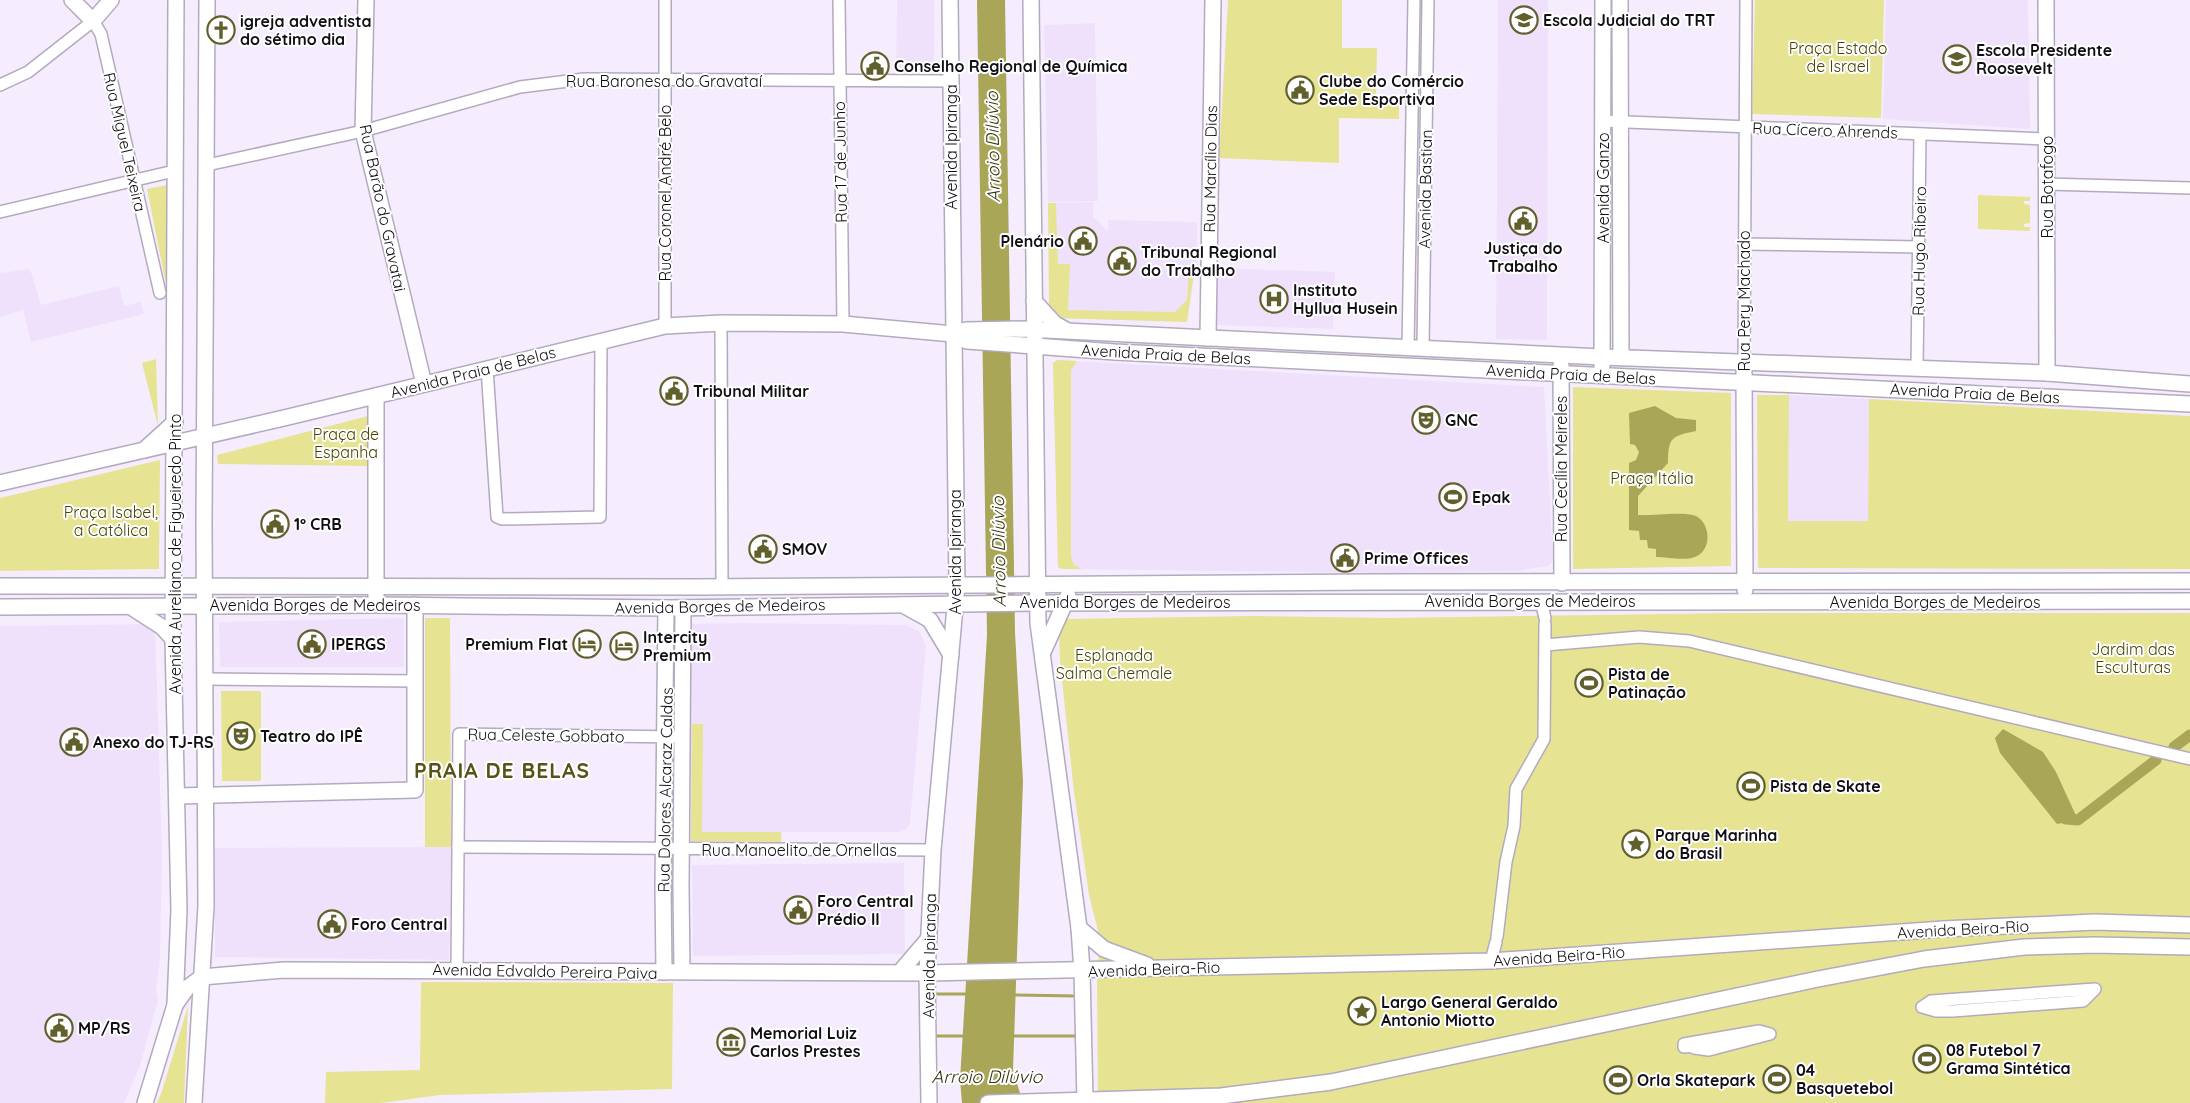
<svg xmlns="http://www.w3.org/2000/svg" width="2190" height="1103" font-family="Quicksand,sans-serif">
	<rect width="100%" height="100%" fill="#f5edfe"/>
	<g fill="#efe1fc">
		<path d="M897,0h37v64l-12,2 -5,6 -21,-1z"/>
		<path d="M1498,0h50l-1,340 -51,-1z"/>
		<path d="M1886,0h142l2,129 -147,-10z"/>
		<path d="M1095,23l3,178 -50,1 -4,-177z"/>
		<path d="M1093,202v15l15,14v-11l89,2v36l-10,64 -131,-4 -8,-115z"/>
		<path d="M1215,268l120,4 -2,57 -120,-4z"/>
		<path d="M30,269l11,36 78,-19 5,20 17,-4 3,12 -113,28 -8,-32 -23,7v-44z"/>
		<path d="M1057,360l487,27 9,174 -5,5 -31,5 -123,2 -334,-4 -2,-2 -5,-204z"/>
		<path d="M1789,395l80,4 -1,122h-80z"/>
		<path d="M404,618v49h-184l-1,-45z"/>
		<path d="M742,623l164,2 14,7 6,15 -16,176 -3,6 -7,3h-118l-1,10 -90,-1v-217z"/>
		<path d="M155,624l7,229 -2,105 -4,32 2,10 -18,66 -16,37h-124v-477z"/>
		<path d="M451,847l-2,113 -234,-3v-109z"/>
		<path d="M904,863l1,91 -212,2 -1,-91z"/>
	</g>
	<g fill="#e6e393">
		<path d="M1228,0h114v48h35l-1,53 23,1v17l-60,-1v45l-120,-5z"/>
		<path d="M1755,0h129l-3,118 -129,-4z"/>
		<path d="M167,185l2,95 -4,-1 -18,-90z"/>
		<path d="M1978,195l52,2v4h-6v3l6,1v18l-6,1v3h6v4l-52,-2z"/>
		<path d="M1048,203h8l2,61h12l-2,46 107,2 12,-12 2,-35h6l-8,57 -131,-4 -7,-9z"/>
		<path d="M156,359l2,67 -16,-63z"/>
		<path d="M1057,360l20,1 -6,9v187l3,8 8,4h-19l-5,-2 -5,-204z"/>
		<path d="M1573,387l158,6v173l-158,3z"/>
		<path d="M1757,395h32l-1,126h80l1,-122 321,17v153l-432,-1z"/>
		<path d="M368,416l-1,50 -149,-2 -1,-9z"/>
		<path d="M160,460l-1,109 -159,2v-73z"/>
		<path d="M1738,613h452v490h-1092l-1,-121 3,-43 -11,-44 -15,-103 -14,-130 -1,-35 4,-8 189,-3 136,2z"/>
		<path d="M425,618h25l1,229h-26z"/>
		<path d="M221,691h40v90h-39z"/>
		<path d="M692,724h11l-1,108h79v10l-90,-1z"/>
		<path d="M421,982l252,1 -1,106 -232,6 -59,8h-56l1,-31 94,-2z"/>
		<path d="M188,1006l-4,97h-27l5,-12z"/>
	</g>
	<g fill="#a9a657">
		<path d="M977,0h28l10,632 8,149 -10,289 10,33h-61l-2,-23 27,-445z"/>
		<path d="M1655,406l21,12 20,2v11c-24,5 -28,6 -28,32l-30,33v19c14,1 46,-4 58,1 15,8 16,34 -1,41 -10,4 -28,0 -39,0v-8l-8,-1 -1,-8h-7l-1,-9 -10,-1v-67l7,-3 3,-8 -4,-7 -5,-1 -1,-31z"/>
		<path d="M2003,729l40,23 13,20 22,48 -21,4 -57,-71 -5,-15z"/>
	</g>
	<g fill="none" stroke-linecap="round" stroke-linejoin="round">
		<g stroke="#a9a657" stroke-width="3">
			<path d="M931,994h36"/>
			<path d="M1011,995l66,1"/>
			<path d="M932,1036h34"/>
			<path d="M1012,1036h66"/>
		</g>
		<g stroke="#a9a657" stroke-width="11">
			<path d="M2174,747l16,-12"/>
			<path d="M2065,816l1,3 12,1 78,-60"/>
		</g>
		<g stroke="#b3aabd" stroke-width="14">
			<g id="street">
				<path d="M839,0l4,324"/>
				<path d="M0,85l28,-13 65,-51 8,13 59,259"/>
				<path d="M1603,121l444,18"/>
				<path d="M207,165l156,-34 157,-44 64,-8 367,2"/>
				<path d="M2047,184l143,4"/>
				<path d="M0,212l174,-41"/>
				<path d="M1744,244l176,3"/>
				<path d="M721,323l1,264"/>
				<path d="M665,326v-326"/>
				<path d="M1408,347l6,-347"/>
				<path d="M1423,348l5,-348"/>
				<path d="M1744,361l2,-361"/>
				<path d="M487,368l10,149 5,2 98,-2 1,-176"/>
				<path d="M1917,368l3,-234"/>
				<path d="M1541,601l4,17"/>
				<path d="M1545,645l94,-8 50,4 501,118"/>
				<path d="M205,679l211,2"/>
				<path d="M458,847l475,3"/>
				<path d="M1497,937l9,-75 8,-36 2,-37 28,-50 1,-115"/>
				<path d="M1491,961l5,-19"/>
				<path d="M457,969l2,-235 224,3"/>
				<path d="M2095,989l-12,12 -130,10h-17l-14,-4 9,-6z"/>
				<path d="M1759,1031l11,3 -61,16 -15,-2v-2l-10,1v-3z"/>
			</g>
		</g>
		<g stroke="#b3aabd" stroke-width="18">
			<g id="secondary">
				<path d="M72,0l21,21 18,-21"/>
				<path d="M366,0l-3,131 61,253"/>
				<path d="M1031,0l7,623 41,305 3,43 3,130"/>
				<path d="M1620,0l1,357"/>
				<path d="M2046,0l1,373"/>
				<path d="M1034,301l21,23 11,6"/>
				<path d="M953,334l13,-4 59,-1 577,28 445,16 143,11"/>
				<path d="M1208,338l5,-338"/>
				<path d="M1561,365l1,218"/>
				<path d="M1602,366l1,-366"/>
				<path d="M1744,373l1,217"/>
				<path d="M144,450l31,-28"/>
				<path d="M0,483l284,-65 381,-92 56,-3 122,1 110,10 14,7 148,11 1075,52"/>
				<path d="M0,586l698,1 674,-5 818,-1"/>
				<path d="M376,597v-201"/>
				<path d="M903,605l27,15 21,35"/>
				<path d="M0,607l376,-2 290,3 372,-5 1152,-2"/>
				<path d="M131,607l31,20 11,12"/>
				<path d="M1043,652l25,-56"/>
				<path d="M177,796l238,-6v-185"/>
				<path d="M1079,928l25,21 43,16"/>
				<path d="M682,971l-1,-83 2,-280"/>
				<path d="M664,972l-1,-85 3,-279"/>
				<path d="M900,972l29,-34"/>
				<path d="M175,1005l12,-17 15,-11 82,-7 643,3 564,-12 452,-32 152,-7 95,3"/>
				<path d="M145,1103l30,-98 4,-95 -6,-271 3,-639"/>
				<path d="M194,1103l12,-197 -2,-382 3,-524"/>
				<path d="M929,1103l-2,-130 6,-123 24,-265 -7,-585"/>
				<path d="M988,1103l233,-7 110,-14 487,-103 106,-20 100,-12 71,-2 95,2"/>
			</g>
		</g>
		<use href="#street" stroke="#fff" stroke-width="11"/>
		<use href="#secondary" stroke="#fff" stroke-width="15"/>
	</g>
	<defs>
		<g id="university-ring" transform="scale(1.4375)"><circle r="9.5" fill="#fff" stroke="#615f2b" stroke-width="1.5"/><path d="M0-5L7-2L0 1L-7-2ZM-4 1L0 2.5L4 1V4Q0 6-4 4Z" fill="#615f2b"/></g>
		<g id="church-ring" transform="scale(1.4375)"><circle r="9.5" fill="#fff" stroke="#615f2b" stroke-width="1.5"/><path d="M-1.2-6h2.4v3.5h3.3v2.4h-3.3V6h-2.4V-.1h-3.3v-2.4h3.3Z" fill="#615f2b"/></g>
		<g id="school-ring" transform="scale(1.4375)"><circle r="9.5" fill="#fff" stroke="#615f2b" stroke-width="1.5"/><path d="M0-5L7-2L0 1L-7-2ZM-4 1L0 2.5L4 1V4Q0 6-4 4Z" fill="#615f2b"/></g>
		<g id="civic-ring" transform="scale(1.4375)"><circle r="9.5" fill="#fff" stroke="#615f2b" stroke-width="1.5"/><path d="M-.6-6.5H3V-4.5H.6V-3L4-1V1h2V6H-6V1h2V-1L-.6-3ZM-1.2 2.5V6h2.4V2.5Z" fill="#615f2b"/></g>
		<g id="hospital-ring" transform="scale(1.4375)"><circle r="9.5" fill="#fff" stroke="#615f2b" stroke-width="1.5"/><path d="M-5-5h3v3.5h4V-5h3V5h-3V1.5h-4V5h-3Z" fill="#615f2b"/></g>
		<g id="theatre-ring" transform="scale(1.4375)"><circle r="9.5" fill="#fff" stroke="#615f2b" stroke-width="1.5"/><path d="M-5-5.5Q0-4 5-5.5V0Q5 5 0 6Q-5 5-5 0ZM-3.3-2.5H-1v1.5H-3.3ZM1-2.5H3.3v1.5H1ZM-2.8 1Q0 5.5 2.8 1Z" fill="#615f2b"/></g>
		<g id="stadium-ring" transform="scale(1.4375)"><circle r="9.5" fill="#fff" stroke="#615f2b" stroke-width="1.5"/><path d="M0-5a6.5 5 0 1 0 0 10a6.5 5 0 1 0 0-10ZM-3.5-1.8h7v3.6h-7Z" fill="#615f2b"/></g>
		<g id="hotel-ring" transform="scale(1.4375)"><circle r="9.5" fill="#fff" stroke="#615f2b" stroke-width="1.5"/><path d="M-6-4.5h1.5V1H6V5H4.5V3h-9V5H-6ZM-4 0a1.8 1.8 0 1 1 3.6 0ZM.5 0V-2.5h3Q6-2.5 6 0Z" fill="#615f2b"/></g>
		<g id="sight-ring" transform="scale(1.4375)"><circle r="9.5" fill="#fff" stroke="#615f2b" stroke-width="1.5"/><path d="M0-6L1.8-2.2L6-1.7L2.9 1.2L3.7 5.4L0 3.3L-3.7 5.4L-2.9 1.2L-6-1.7L-1.8-2.2Z" fill="#615f2b"/></g>
		<g id="museum-ring" transform="scale(1.4375)"><circle r="9.5" fill="#fff" stroke="#615f2b" stroke-width="1.5"/><path d="M0-6L6-3V-2H-6V-3ZM-5-1h2V3h-2ZM-1-1h2V3h-2ZM3-1h2V3H3ZM-6 4H6V6H-6Z" fill="#615f2b"/></g>
	</defs>
	<g fill-rule="evenodd">
		<use href="#university-ring" x="1524" y="20"/>
		<use href="#church-ring" x="221" y="30"/>
		<use href="#school-ring" x="1957" y="59"/>
		<use href="#civic-ring" x="875" y="66"/>
		<use href="#civic-ring" x="1300" y="90"/>
		<use href="#civic-ring" x="1523" y="221"/>
		<use href="#civic-ring" x="1083" y="241"/>
		<use href="#civic-ring" x="1122" y="261"/>
		<use href="#hospital-ring" x="1274" y="299"/>
		<use href="#civic-ring" x="674" y="391"/>
		<use href="#theatre-ring" x="1426" y="420"/>
		<use href="#stadium-ring" x="1453" y="497"/>
		<use href="#civic-ring" x="275" y="524"/>
		<use href="#civic-ring" x="763" y="549"/>
		<use href="#civic-ring" x="1345" y="558"/>
		<use href="#civic-ring" x="312" y="644"/>
		<use href="#hotel-ring" x="587" y="644"/>
		<use href="#hotel-ring" x="624" y="646"/>
		<use href="#stadium-ring" x="1589" y="683"/>
		<use href="#theatre-ring" x="241" y="736"/>
		<use href="#civic-ring" x="74" y="742"/>
		<use href="#stadium-ring" x="1751" y="786"/>
		<use href="#sight-ring" x="1636" y="844"/>
		<use href="#civic-ring" x="798" y="910"/>
		<use href="#civic-ring" x="332" y="924"/>
		<use href="#sight-ring" x="1362" y="1011"/>
		<use href="#civic-ring" x="59" y="1028"/>
		<use href="#museum-ring" x="731" y="1042"/>
		<use href="#stadium-ring" x="1927" y="1059"/>
		<use href="#stadium-ring" x="1777" y="1079"/>
		<use href="#stadium-ring" x="1618" y="1080"/>
	</g>
	<g text-anchor="middle" stroke-width="4" stroke-linejoin="round" paint-order="stroke">
		<g font-size="16" font-weight="bold" fill="#110e14" stroke="#fff" text-anchor="start">
			<text x="1543" y="26">Escola Judicial do TRT</text>
			<text x="240" y="27">igreja adventista<tspan x="240" dy="18">do sétimo dia</tspan></text>
			<text x="1976" y="56">Escola Presidente<tspan x="1976" dy="18">Roosevelt</tspan></text>
			<text x="894" y="72">Conselho Regional de Química</text>
			<text x="1319" y="87">Clube do Comércio<tspan x="1319" dy="18">Sede Esportiva</tspan></text>
			<text x="1064" y="247" text-anchor="end">Plenário</text>
			<text x="1523" y="254" text-anchor="middle">Justiça do<tspan x="1523" dy="18">Trabalho</tspan></text>
			<text x="1141" y="258">Tribunal Regional<tspan x="1141" dy="18">do Trabalho</tspan></text>
			<text x="1293" y="296">Instituto<tspan x="1293" dy="18">Hyllua Husein</tspan></text>
			<text x="693" y="397">Tribunal Militar</text>
			<text x="1445" y="426">GNC</text>
			<text x="1472" y="503">Epak</text>
			<text x="294" y="530">1º CRB</text>
			<text x="782" y="555">SMOV</text>
			<text x="1364" y="564">Prime Offices</text>
			<text x="643" y="643">Intercity<tspan x="643" dy="18">Premium</tspan></text>
			<text x="331" y="650">IPERGS</text>
			<text x="568" y="650" text-anchor="end">Premium Flat</text>
			<text x="1608" y="680">Pista de<tspan x="1608" dy="18">Patinação</tspan></text>
			<text x="260" y="742">Teatro do IPÊ</text>
			<text x="93" y="748">Anexo do TJ-RS</text>
			<text x="1770" y="792">Pista de Skate</text>
			<text x="1655" y="841">Parque Marinha<tspan x="1655" dy="18">do Brasil</tspan></text>
			<text x="817" y="907">Foro Central<tspan x="817" dy="18">Prédio II</tspan></text>
			<text x="351" y="930">Foro Central</text>
			<text x="1381" y="1008">Largo General Geraldo<tspan x="1381" dy="18">Antonio Miotto</tspan></text>
			<text x="78" y="1034">MP/RS</text>
			<text x="750" y="1039">Memorial Luiz<tspan x="750" dy="18">Carlos Prestes</tspan></text>
			<text x="1946" y="1056">08 Futebol 7<tspan x="1946" dy="18">Grama Sintética</tspan></text>
			<text x="1796" y="1076">04<tspan x="1796" dy="18">Basquetebol</tspan></text>
			<text x="1637" y="1086">Orla Skatepark</text>
		</g>
		<g font-size="16" fill="#474403" stroke="#fff">
			<text x="1838" y="54">Praça Estado<tspan x="1838" dy="18">de Israel</tspan></text>
			<text x="346" y="440">Praça de<tspan x="346" dy="18">Espanha</tspan></text>
			<text x="1652" y="484">Praça Itália</text>
			<text x="111" y="518">Praça Isabel,<tspan x="111" dy="18">a Católica</tspan></text>
			<text x="2133" y="655">Jardim das<tspan x="2133" dy="18">Esculturas</tspan></text>
			<text x="1114" y="661">Esplanada<tspan x="1114" dy="18">Salma Chemale</tspan></text>
		</g>
		<g font-size="16" fill="#110e14" stroke="#fff">
			<text x="664" y="87">Rua Baronesa do Gravataí</text>
			<text transform="translate(1825 130) rotate(2)" y="6">Rua Cícero Ahrends</text>
			<text transform="translate(125 142) rotate(77)" y="6">Rua Miguel Teixeira</text>
			<text transform="translate(951 147) rotate(-90)" y="6">Avenida Ipiranga</text>
			<text transform="translate(840 162) rotate(-91)" y="6">Rua 17 de Junho</text>
			<text transform="translate(1210 169) rotate(-89)" y="6">Rua Marcílio Dias</text>
			<text transform="translate(2047 187) rotate(-90)" y="6">Rua Botafogo</text>
			<text transform="translate(1603 188) rotate(-90)" y="6">Avenida Ganzo</text>
			<text transform="translate(1425 189) rotate(-89)" y="6">Avenida Bastian</text>
			<text transform="translate(665 193) rotate(-90)" y="6">Rua Coronel André Belo</text>
			<text transform="translate(383 208) rotate(78)" y="6">Rua Barão do Gravatai</text>
			<text transform="translate(1919 251) rotate(-89)" y="6">Rua Hugo Ribeiro</text>
			<text transform="translate(1744 301) rotate(-90)" y="6">Rua Pery Machado</text>
			<text transform="translate(1166 354) rotate(3)" y="6">Avenida Praia de Belas</text>
			<text transform="translate(473 372) rotate(-14)" y="6">Avenida Praia de Belas</text>
			<text transform="translate(1571 374) rotate(3)" y="6">Avenida Praia de Belas</text>
			<text transform="translate(1975 393) rotate(3)" y="6">Avenida Praia de Belas</text>
			<text transform="translate(1561 469) rotate(-90)" y="6">Rua Cecília Meireles</text>
			<text transform="translate(955 552) rotate(-90)" y="6">Avenida Ipiranga</text>
			<text transform="translate(175 554) rotate(-90)" y="6">Avenida Aureliano de Figueiredo Pinto</text>
			<text x="1530" y="607">Avenida Borges de Medeiros</text>
			<text x="1125" y="608">Avenida Borges de Medeiros</text>
			<text x="1935" y="608">Avenida Borges de Medeiros</text>
			<text x="315" y="611">Avenida Borges de Medeiros</text>
			<text transform="translate(720 606) rotate(-1)" y="6">Avenida Borges de Medeiros</text>
			<text transform="translate(546 735) rotate(1)" y="6">Rua Celeste Gobbato</text>
			<text transform="translate(665 790) rotate(-89)" y="6">Rua Dolores Alcaraz Caldas</text>
			<text x="799" y="856">Rua Manoelito de Ornellas</text>
			<text transform="translate(1963 929) rotate(-3)" y="6">Avenida Beira-Rio</text>
			<text transform="translate(929 956) rotate(-89)" y="6">Avenida Ipiranga</text>
			<text transform="translate(1559 956) rotate(-4)" y="6">Avenida Beira-Rio</text>
			<text transform="translate(1154 969) rotate(-2)" y="6">Avenida Beira-Rio</text>
			<text transform="translate(545 971) rotate(1)" y="6">Avenida Edvaldo Pereira Paiva</text>
		</g>
		<g font-size="18" font-style="italic" fill="#33320f" stroke="#fff">
			<text transform="translate(993 147) rotate(-91)" y="6">Arroio Dilúvio</text>
			<text transform="translate(999 552) rotate(-91)" y="6">Arroio Dilúvio</text>
			<text x="987" y="1083">Arroio Dilúvio</text>
		</g>
		<g font-size="21" font-weight="bold" letter-spacing="1" fill="#565316" stroke="#fff">
			<text x="502" y="778">PRAIA DE BELAS</text>
		</g>
	</g>
</svg>
